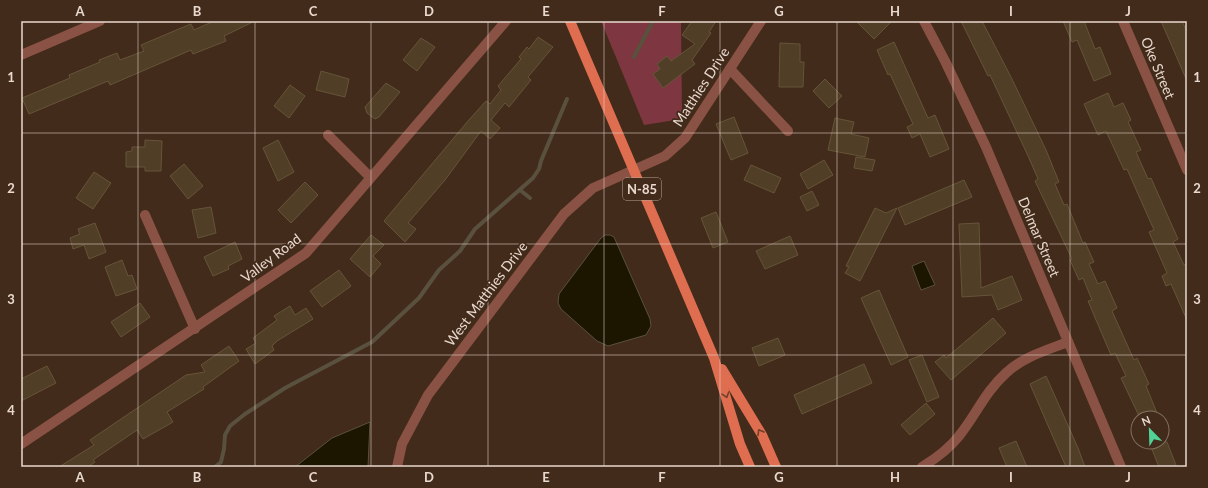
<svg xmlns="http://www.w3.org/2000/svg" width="1208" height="488" font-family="Lato,sans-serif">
	<rect width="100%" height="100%" fill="#422b1a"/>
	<path fill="#7e3740" d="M601,21h80l1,98 -38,6z"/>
	<g fill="#1c1600" stroke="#5a503e">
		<path d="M605,235h5l4,2 36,82 1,7 -5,9 -38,11 -11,-5 -36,-32 -3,-6 1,-9 42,-56z"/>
		<path d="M924,261l11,24 -14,5 -9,-24z"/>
		<path d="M370,422l-2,45h-73l37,-29z"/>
	</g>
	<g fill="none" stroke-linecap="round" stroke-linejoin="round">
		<g stroke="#5a503e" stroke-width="4">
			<path d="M634,57l19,-36"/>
			<path d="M520,190l10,8"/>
			<path d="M215,467l6,-5 3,-13 1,-14 5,-9 15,-12 40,-26 87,-46 47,-44 20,-28 21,-19 15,-22 58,-51 6,-9 2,-8 26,-62"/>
		</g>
	</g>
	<g fill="#503f26" stroke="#65543a">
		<path d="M214,21h41l-31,15 2,5 -33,13 -2,-4 -81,35 -2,-4 -79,33 -7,-16 48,-20 -1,-3 31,-13 -1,-2 18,-7 3,7 24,-9 -3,-6 40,-17 10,-4 3,6z"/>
		<path d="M692,21h24l-7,11 2,1 -19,27 3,4 -32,24 -10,-14 7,-5 -3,-5 10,-8 4,5 24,-17 -13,-9z"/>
		<path d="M856,21h36l-18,18z"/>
		<path d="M961,21h21l30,58 34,71 13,32 -4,2 9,21 3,-1 16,39 2,-1 9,20 -5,2 9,20 7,-3 12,27 -5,3 22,49 3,-2 12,26 -3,2 13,32h-19l-19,-40 5,-2 -11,-23 -4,2 -12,-28 -11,-26 4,-1 -9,-22 -4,2 -9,-20 2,-1 -37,-78 3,-2 -9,-21 -39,-83 -2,1z"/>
		<path d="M1063,21h21l11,28 5,-2 11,27 -17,7 -17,-41 -5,2z"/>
		<path d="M1161,21h21l5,11v49z"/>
		<path d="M538,37l15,10 -25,30 3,3 -22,27 -4,-4 -14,17 9,8 -10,11 -9,-8 -36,49 -37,43 8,6 -11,13 -21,-21 84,-100 18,-20 4,3 11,-14 -3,-4 23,-27 -2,-2 8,-10 2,2z"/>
		<path d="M421,38l14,9 -18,24 -14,-11z"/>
		<path d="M894,42l34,76 7,-3 14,34 -19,8 -10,-23 -8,4 -5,-11 6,-3 -23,-50 -2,1 -11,-25z"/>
		<path d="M780,43l20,1v18h4l-1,25h-24z"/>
		<path d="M321,71l28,8 -4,18 -29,-7z"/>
		<path d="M825,79l17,17 -13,12 -16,-17z"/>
		<path d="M386,83l14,9 -21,25 -4,2 -8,-6 -2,-6z"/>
		<path d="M290,85l15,11 -16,22 -15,-12z"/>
		<path d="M1108,93l6,14 9,-4 8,17 -3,2 13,28 -5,2 12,27 3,-1 27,61 -5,3 11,23 3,-1v56l-16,-36 -5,2 -4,-10 5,-3 -18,-41 5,-2 -27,-61 -3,1 -18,-39 -8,4 -14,-31z"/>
		<path d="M734,117l14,36 -17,7 -15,-36z"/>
		<path d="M835,118l19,4 -3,12 18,4 -4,19 -37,-7z"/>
		<path d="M145,140l17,1 -1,30h-16v-4h-19v-15l6,-1v-4h13z"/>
		<path d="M278,140l16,32 -16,9 -15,-33z"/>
		<path d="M856,157l19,3 -3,11 -18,-3z"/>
		<path d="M824,160l9,15 -25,14 -8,-15z"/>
		<path d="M184,164l19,22 -15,13 -18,-23z"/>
		<path d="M751,165l30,13 -7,15 -30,-13z"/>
		<path d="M94,172l17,11 -18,26 -17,-11z"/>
		<path d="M964,180l8,17 -67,28 -7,-17z"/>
		<path d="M305,182l13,13 -27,28 -13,-13z"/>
		<path d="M812,191l7,14 -12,6 -7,-14z"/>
		<path d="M211,207l5,26 -18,5 -6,-28z"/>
		<path d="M875,208l11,5 11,-5 -37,73 -15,-8 4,-6 -3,-1z"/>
		<path d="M716,212l12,30 -15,6 -12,-30z"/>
		<path d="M95,223l11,29 -17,7 -5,-14 -11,4 -3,-11 10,-4 -2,-5z"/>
		<path d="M979,223l2,65 31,-12 10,24 -24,10 -6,-15 -30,2 -3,-73z"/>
		<path d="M371,235l13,10 -11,11 8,8 -11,13 -20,-18z"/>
		<path d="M790,236l8,19 -33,14 -9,-18z"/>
		<path d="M235,242l7,17 -14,7 1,3 -16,7 -9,-19z"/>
		<path d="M122,260l6,16 4,-1 5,14 -21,7 -11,-29z"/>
		<path d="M339,270l12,16 -29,21 -12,-16z"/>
		<path d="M879,290l29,67 -17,8 -30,-67z"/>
		<path d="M140,303l10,14 -29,20 -10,-15z"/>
		<path d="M290,306l5,9 11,-7 7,11 -36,22 -5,5 2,4 -19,14 -9,-15 10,-6 -3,-5 24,-18 -3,-4z"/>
		<path d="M993,318l13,15 -55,47 -16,-18 9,-7 2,3z"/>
		<path d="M778,338l7,17 -26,11 -7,-18z"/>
		<path d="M229,346l10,15 -36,26 1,2 -37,23 6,10 -30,17 -6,-9 -44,30 2,2 -7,5h-29l35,-22 -4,-5 96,-65 19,-3 -4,-7z"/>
		<path d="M922,355l17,42 -12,5 -18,-42z"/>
		<path d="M864,364l8,19 -70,31 -8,-19z"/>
		<path d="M47,366l9,17 -35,18v-22z"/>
		<path d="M1046,376l32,72 7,19h-19l-36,-83z"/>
		<path d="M926,403l9,11 -25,21 -9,-10z"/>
		<path d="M1016,441l11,26h-20l-8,-19z"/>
		<path d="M1149,442h18l9,23 -6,2h-11z"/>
	</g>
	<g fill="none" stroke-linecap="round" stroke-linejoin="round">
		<g stroke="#8a5244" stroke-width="10">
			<path d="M924,21l21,40 41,86 135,320"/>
			<path d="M1123,21l64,149"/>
			<path d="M21,55l79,-34"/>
			<path d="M730,69l58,62"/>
			<path d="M328,135l42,42"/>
			<path d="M145,215l50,114"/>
			<path d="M21,444l285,-191 200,-232"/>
			<path d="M397,467l5,-23 26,-49 136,-181 29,-26 72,-32 20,-18 76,-117"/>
			<path d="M922,467c13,-8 27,-18 37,-31 17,-21 26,-44 47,-63 17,-16 41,-23 62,-31"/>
		</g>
		<g stroke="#df6e51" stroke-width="10">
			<path d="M570,21l144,337 26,86 10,23"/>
			<path d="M722,369l40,66 14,32"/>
		</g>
	</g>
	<defs><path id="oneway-chevron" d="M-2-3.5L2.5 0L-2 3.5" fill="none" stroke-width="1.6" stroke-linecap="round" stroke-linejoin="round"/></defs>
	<g stroke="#713f2a">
		<use href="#oneway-chevron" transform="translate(726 395) rotate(73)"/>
		<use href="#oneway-chevron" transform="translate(760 432) rotate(-120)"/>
	</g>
	<path fill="none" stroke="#e9d9cf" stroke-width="1" stroke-opacity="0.55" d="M138,21v446M255,21v446M371,21v446M488,21v446M604,21v446M720,21v446M837,21v446M953,21v446M1070,21v446M21,133h1166M21,244h1166M21,355h1166"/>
	<g text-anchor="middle" stroke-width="3.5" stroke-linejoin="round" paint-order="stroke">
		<rect fill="#422b1a" stroke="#b7a599" stroke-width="1" x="623" y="178" width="38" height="22" rx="3"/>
		<g font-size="13" font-weight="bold" fill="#e9d9cf">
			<text x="642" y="194">N-85</text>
		</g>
		<g font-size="14" fill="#e9d9cf" stroke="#422b1a">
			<text transform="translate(1158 68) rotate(67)" y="5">Oke Street</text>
			<text transform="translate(701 87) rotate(-57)" y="5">Matthies Drive</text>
			<text transform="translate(1039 237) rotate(67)" y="5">Delmar Street</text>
			<text transform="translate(271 258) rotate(-37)" y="5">Valley Road</text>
			<text transform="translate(486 294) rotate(-53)" y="5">West Matthies Drive</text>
		</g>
	</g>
	<rect width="1208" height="488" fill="none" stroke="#422b1a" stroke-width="44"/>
	<g transform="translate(1150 430) rotate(337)"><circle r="19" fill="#422b1a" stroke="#857162"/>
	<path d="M0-3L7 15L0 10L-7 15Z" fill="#51d398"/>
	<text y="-6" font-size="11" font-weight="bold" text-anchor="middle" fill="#e9d9cf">N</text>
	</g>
	<rect x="22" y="22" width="1164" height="444" fill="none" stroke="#e9d9cf" stroke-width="1.5"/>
	<g font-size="13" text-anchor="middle" font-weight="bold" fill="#e9d9cf">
		<text x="80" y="16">A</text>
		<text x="197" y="16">B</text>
		<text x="313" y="16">C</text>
		<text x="429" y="16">D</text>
		<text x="546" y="16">E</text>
		<text x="662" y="16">F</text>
		<text x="779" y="16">G</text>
		<text x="895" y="16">H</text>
		<text x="1011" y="16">I</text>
		<text x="1128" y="16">J</text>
		<text x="11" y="82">1</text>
		<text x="1197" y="82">1</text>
		<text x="11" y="193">2</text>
		<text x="1197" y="193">2</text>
		<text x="11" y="304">3</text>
		<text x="1197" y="304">3</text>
		<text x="11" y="415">4</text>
		<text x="1197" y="415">4</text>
		<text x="80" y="482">A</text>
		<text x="197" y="482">B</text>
		<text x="313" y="482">C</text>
		<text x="429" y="482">D</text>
		<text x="546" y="482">E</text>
		<text x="662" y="482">F</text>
		<text x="779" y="482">G</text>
		<text x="895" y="482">H</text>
		<text x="1011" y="482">I</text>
		<text x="1128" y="482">J</text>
	</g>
</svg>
